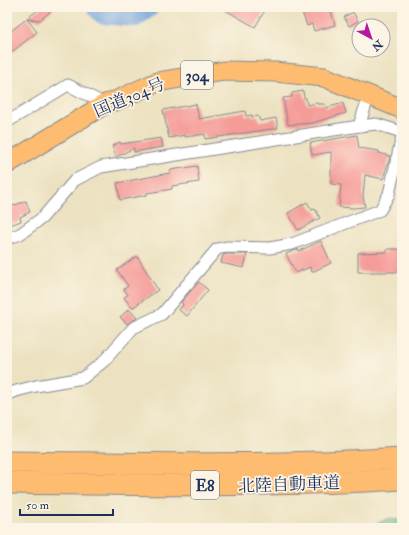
<svg xmlns="http://www.w3.org/2000/svg" width="409" height="535" font-family="'IM FELL Double Pica','Noto Serif JP',serif">
	<rect width="100%" height="100%" fill="#fcf5e5"/>
	<filter id="ink" filterUnits="userSpaceOnUse"><feTurbulence type="fractalNoise" baseFrequency=".025" numOctaves="2"/><feDisplacementMap in="SourceGraphic" scale="8" xChannelSelector="R" yChannelSelector="G"/><feConvolveMatrix kernelMatrix="1 2 1 2 8 2 1 2 1" color-interpolation-filters="sRGB"/></filter>
	<filter id="wash" filterUnits="userSpaceOnUse"><feTurbulence type="fractalNoise" baseFrequency=".012" numOctaves="4" result="noise"/><feDisplacementMap in="SourceGraphic" scale="16" xChannelSelector="R" yChannelSelector="G"/><feGaussianBlur stdDeviation="0.9" result="paint"/><feColorMatrix in="noise" values="0 0 0 0 0 0 0 0 0 0 0 0 0 0 0 0 0 1.4 0 .05"/><feComposite in="paint" operator="in"/></filter>
	<g filter="url(#wash)">
		<rect width="100%" height="100%" fill="#ece2c1"/>
		<path fill="#6eba82" stroke="#447470" d="M387,519l15,1v8h-34z"/>
		<g fill="none" stroke-linecap="round" stroke-linejoin="round">
			<path stroke="#72a3dd" stroke-width="22" d="M97,7l6,6 32,3 13,-9"/>
		</g>
		<g id="blocks">
			<g fill="#f59c99">
				<path d="M42,7h14l-16,13 -13,-1 10,13 -30,24v-22z"/>
				<path d="M220,7h47l-12,20z"/>
				<path d="M317,7h13l5,18 -21,6 -2,-7 -5,2 -5,-14z"/>
				<path d="M353,12l5,9 -9,5 -5,-9z"/>
				<path d="M303,91l1,7h2l1,7 10,-2v1h8l1,4 17,-5 3,10 -34,10 -24,2 -5,-27 9,-1v-4z"/>
				<path d="M196,104l3,15 46,-8 1,5 6,-1v2l6,-1 2,5 16,-3 2,10 -73,11v-5l-20,3v-2l-16,3 -6,-28z"/>
				<path d="M357,135l2,13 20,3v2l11,3 -1,4 -6,19 -18,-4 -2,21 2,11 -12,1 -14,-1 2,-22 -10,-1v-32l-19,3 -2,-12z"/>
				<path d="M161,138l2,9 -29,5v-4l-18,9 -4,-11 8,-4 1,2z"/>
				<path d="M197,166l2,16 -27,4v3l-25,4v2l-27,5 -3,-17 53,-10v-3z"/>
				<path d="M26,201l4,11 -10,5 1,4 -14,5v-18z"/>
				<path d="M307,202l5,8 3,-1 5,9 -22,12 -10,-17z"/>
				<path d="M321,241l10,22 -19,9 -2,-5 -14,6 -10,-19 12,-5 1,2z"/>
				<path d="M387,249h15v23h-44v-19l29,-1z"/>
				<path d="M227,254h20l-3,14 -23,-5 2,-8z"/>
				<path d="M137,256l21,34 -26,18 -8,-11 4,-2 -4,-6 4,-3 -11,-16z"/>
				<path d="M199,282l9,8 -21,26 -8,-6 4,-5 -2,-3z"/>
				<path d="M129,309l8,9 -10,6 -7,-7z"/>
			</g>
		</g>
	</g>
	<g filter="url(#ink)">
		<use href="#blocks" fill-opacity="0" stroke="#848890" stroke-width="1"/>
		<g fill="none" stroke-linecap="round" stroke-linejoin="round">
			<g stroke="#848890" stroke-width="13">
				<g id="minor">
					<path d="M7,122l61,-37 37,19"/>
					<path d="M359,126l17,-2 26,8"/>
					<path d="M7,239l13,-5 22,-16 33,-38 26,-13 258,-41 10,-31"/>
					<path d="M7,395l9,-4 20,-5 47,-8 21,-17 29,-33 29,-14 55,-65 9,-2 44,1 22,-4 88,-34 9,-16 13,-58"/>
				</g>
			</g>
			<g stroke="#848890" stroke-width="21">
				<path id="trunk" d="M7,164l98,-60 10,-3 42,-19 67,-11 51,1 49,5 78,32"/>
			</g>
			<g stroke="#848890" stroke-width="23">
				<g id="motorway">
					<path d="M7,462c132,1 264,5 395,-4"/>
					<path d="M7,483c132,2 263,4 395,-4"/>
				</g>
			</g>
			<use href="#minor" stroke="#fff" stroke-width="11"/>
			<use href="#trunk" stroke="#febc70" stroke-width="19"/>
			<use href="#motorway" stroke="#febc70" stroke-width="21"/>
		</g>
	</g>
	<g text-anchor="middle" stroke-width="3.5" stroke-linejoin="round" paint-order="stroke">
		<g fill="#fcf5e5" stroke="#5e6a86" stroke-width="1">
			<rect x="181" y="61" width="32" height="28" rx="3"/>
			<rect x="191" y="471" width="28" height="28" rx="3"/>
		</g>
		<g font-size="16" font-weight="bold" fill="#1b2f5e">
			<text x="197" y="81">304</text>
			<text x="205" y="491">E8</text>
		</g>
		<g font-size="17" fill="#1b2f5e" stroke="#fcf5e5">
			<text transform="translate(129 97) rotate(-23)" y="6">国道304号</text>
			<text transform="translate(289 484) rotate(-2)" y="6">北陸自動車道</text>
		</g>
	</g>
	<rect width="409" height="535" fill="none" stroke="#fcf5e5" stroke-width="24"/>
	<g transform="translate(371 38) rotate(140)"><circle r="19" fill="#fcf5e5" stroke="#a2a6af"/>
	<path d="M0-3L7 15L0 10L-7 15Z" fill="#b5179e"/>
	<text y="-6" font-size="11" font-weight="bold" text-anchor="middle" fill="#1b2f5e">N</text>
	</g>
	<path d="M20 509v6h93v-6" fill="none" stroke="#1b2f5e" stroke-width="2"/>
	<text x="26" y="509" font-size="12" fill="#1b2f5e" stroke="#fcf5e5" stroke-width="3" paint-order="stroke">50 m</text>
</svg>
